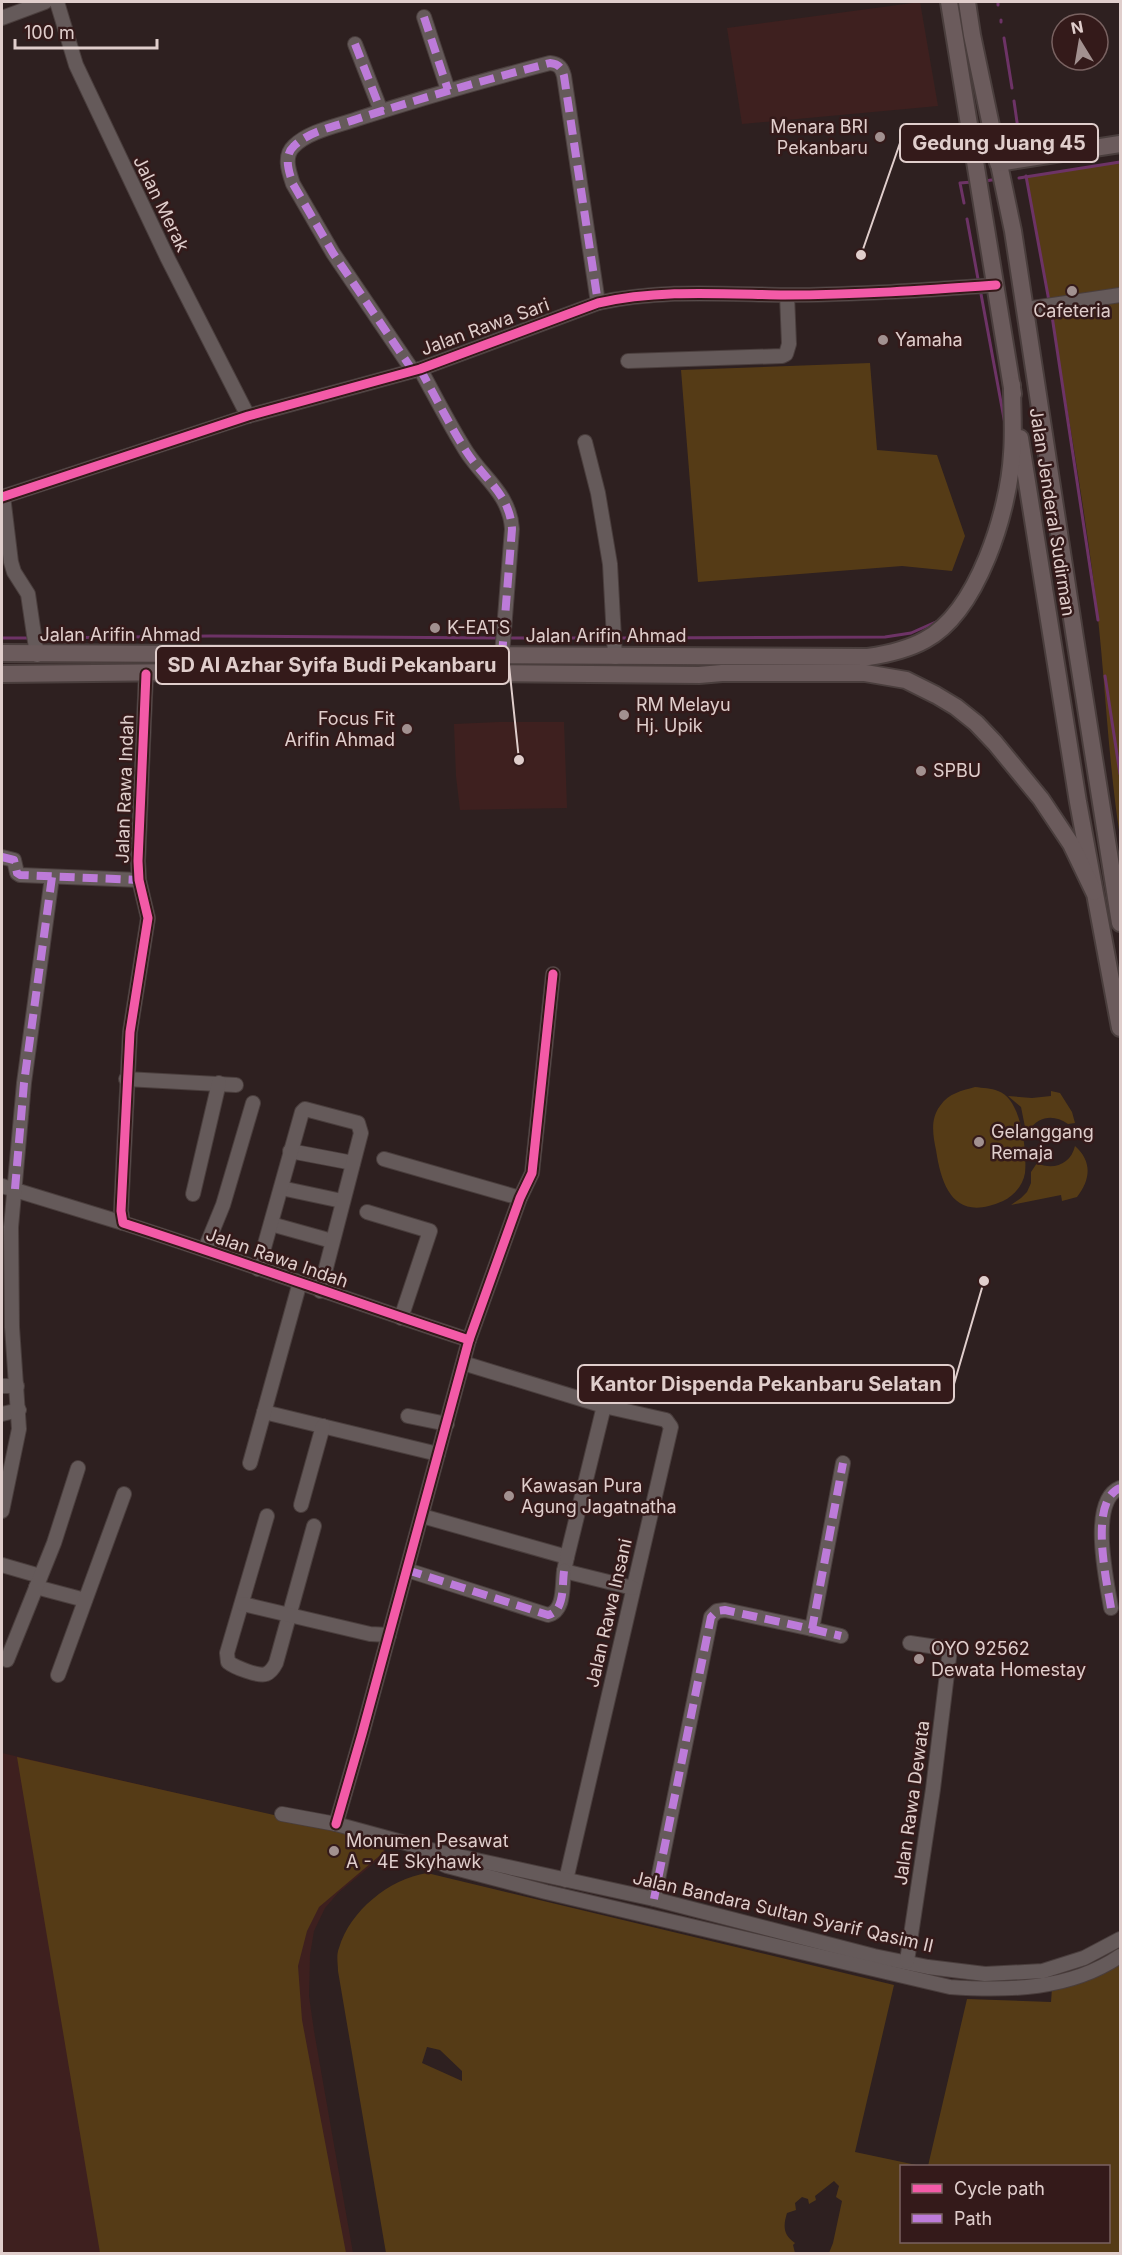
<svg xmlns="http://www.w3.org/2000/svg" width="1122" height="2255" font-family="Inter,sans-serif">
	<rect width="100%" height="100%" fill="#2e2020"/>
	<g fill="#3e201f">
		<path d="M920,2l18,104 -196,18 -15,-96z"/>
		<path d="M499,722h65l3,86 -107,2 -4,-34 -2,-52z"/>
		<path d="M2,1753l370,85 12,6 1,10 -47,39 -13,15 -11,23 -4,24 -1,41 5,35 39,222 -351,1z"/>
	</g>
	<g fill="#553b16" fill-rule="evenodd">
		<path d="M1120,162v675c-13,-84 -15,-169 -26,-253 -18,-137 -44,-272 -68,-408z"/>
		<path d="M870,363l7,87 60,5 28,81 -13,35 -50,-5 -204,16 -17,-212z"/>
		<path d="M975,1087c8,1 16,1 23,4 24,8 29,61 27,82 -2,12 -11,23 -22,28 -47,21 -61,-11 -67,-51 -3,-15 -6,-31 4,-44 9,-13 21,-15 35,-19z"/>
		<path d="M1051,1091l9,2 12,19 3,11 -7,1c-14,-10 -29,-8 -39,6l-4,-3 -4,-20 -13,-11 24,2 19,-2z"/>
		<path d="M1075,1146c18,16 15,34 2,51l-15,4 -1,-6 -50,10 10,-7 6,-6 4,-9v-11l6,-9c16,8 34,1 38,-17z"/>
		<path d="M17,1757l363,82 4,13 -65,55 -12,24 -9,35 4,54 44,233h-246z"/>
		<path d="M427,1873l467,112 -39,167 66,14h-19v76h206v-76h-180l39,-167 84,3 1,-14 68,-27v292h-291l4,-10 9,-42 -6,-4 3,-11 -5,-5 -19,15 1,4 -7,4 -1,-5 -6,-2 -7,6 1,7 -9,3c-4,13 -4,22 8,30l-2,2 2,8h-409l-48,-282c0,-7 -2,-16 1,-23 11,-37 50,-69 88,-75zM427,2047l13,3 22,21v10l-40,-18z"/>
	</g>
	<g fill="none" stroke-linecap="round" stroke-linejoin="round">
		<g stroke="#6d3366" stroke-width="3">
			<path d="M998,2v3"/>
			<path d="M1001,20v2"/>
			<path d="M1004,38l8,50"/>
			<path d="M1014,101l7,49"/>
			<path d="M1026,176l23,125"/>
			<path d="M1019,178l101,-16"/>
			<path d="M985,181l13,-2"/>
			<path d="M964,203l-4,-20 12,-1"/>
			<path d="M967,219l11,60"/>
			<path d="M981,294l24,130"/>
			<path d="M1052,316l46,304"/>
			<path d="M2,638h25"/>
			<path d="M43,638l167,-2 286,2"/>
			<path d="M512,638h94"/>
			<path d="M622,638l263,-1 26,-4 27,-12"/>
			<path d="M1105,676l15,98"/>
		</g>
		<g stroke="#4a3e3d" stroke-width="16">
			<g id="minor">
				<path d="M57,2l19,63 91,192 81,159"/>
				<path d="M424,17l24,73"/>
				<path d="M2,18l43,-16"/>
				<path d="M355,44l26,67"/>
				<path d="M1026,309l94,-14"/>
				<path d="M628,361l154,-5 4,-2 3,-10 -2,-49"/>
				<path d="M420,369c15,27 29,55 46,82 17,27 44,43 46,78l-10,126"/>
				<path d="M413,371l-80,-118 -40,-69c-4,-12 -10,-28 1,-38 15,-15 43,-20 63,-27 64,-21 128,-39 193,-56 9,1 12,5 14,13l34,227"/>
				<path d="M585,442l13,51 12,71 5,93"/>
				<path d="M3,496l8,66 3,10 14,22 9,61"/>
				<path d="M2,497l246,-81 172,-47 178,-66c61,-14 124,-9 187,-8 71,0 141,-5 211,-10"/>
				<path d="M146,674l-8,187 1,19 9,38 -18,114 -9,179 2,12c116,37 230,79 346,117"/>
				<path d="M2,857l12,3 3,13 3,2 119,5"/>
				<path d="M126,1079l110,6"/>
				<path d="M290,1151l63,12"/>
				<path d="M384,1159l136,39"/>
				<path d="M2,1186l121,37"/>
				<path d="M281,1188l61,13"/>
				<path d="M193,1194l26,-111"/>
				<path d="M367,1212l63,19 -29,87"/>
				<path d="M271,1224l61,17"/>
				<path d="M205,1249l18,-44 30,-102"/>
				<path d="M258,1269l44,-157 3,-3 53,14 3,10 -41,158"/>
				<path d="M463,1363l141,43 62,14 5,7 -105,453"/>
				<path d="M2,1386h15"/>
				<path d="M264,1412l174,42"/>
				<path d="M2,1414l17,-4"/>
				<path d="M408,1416l39,8"/>
				<path d="M250,1463l50,-181"/>
				<path d="M301,1505l22,-79"/>
				<path d="M2,1511l17,-82 -7,-102 -1,-100 13,-144 28,-206"/>
				<path d="M267,1516l-40,137 1,9c6,5 31,15 38,12 5,-2 8,-7 10,-11l38,-137"/>
				<path d="M422,1516l145,41 -3,14 69,17"/>
				<path d="M567,1557l37,-151"/>
				<path d="M2,1565l38,11"/>
				<path d="M407,1570l141,45c17,-4 14,-29 16,-44"/>
				<path d="M36,1587l49,13"/>
				<path d="M243,1604l127,30 19,1"/>
				<path d="M1111,1608c-4,-26 -23,-107 9,-120"/>
				<path d="M812,1629l29,7"/>
				<path d="M7,1660l47,-117 24,-75"/>
				<path d="M58,1675l66,-181"/>
				<path d="M282,1814l54,10 99,27 219,48 220,57 54,11 57,7 58,-3 41,-13 36,-19"/>
				<path d="M336,1824l26,-90 107,-394 51,-142 12,-25 21,-199"/>
				<path d="M418,1853l29,13 99,26 404,95c58,4 120,3 170,-31"/>
				<path d="M654,1899l57,-282 6,-6 8,-1 87,19 31,-166"/>
				<path d="M907,1961l26,-172 17,-140 -40,-6"/>
			</g>
		</g>
		<g stroke="#4a3e3d" stroke-width="20">
			<g id="major">
				<path d="M949,2l64,392"/>
				<path d="M967,2l5,33 41,196 62,407 45,285"/>
				<path d="M998,163l122,-19"/>
				<path d="M1020,438l58,364 42,226"/>
				<path d="M2,653l866,4c20,-3 39,-7 57,-17 53,-28 84,-130 87,-186 2,-23 0,-46 0,-69"/>
				<path d="M2,674l281,-3 416,4 23,-2h143l41,7 30,15 20,12 20,16 19,20 46,56 30,45 23,48"/>
			</g>
		</g>
		<use href="#minor" stroke="#655a5a" stroke-width="14"/>
		<use href="#major" stroke="#6b5b5c" stroke-width="16"/>
		<g stroke="#bd7bd9" stroke-width="8" stroke-dasharray="15 8" stroke-linecap="butt">
			<path d="M424,17l24,73"/>
			<path d="M355,44l26,67"/>
			<path d="M420,369c15,27 29,55 46,82 17,27 44,43 46,78l-10,126"/>
			<path d="M413,371l-80,-118 -40,-69c-4,-12 -10,-28 1,-38 15,-15 43,-20 63,-27 64,-21 128,-39 193,-56 9,1 12,5 14,13l34,227"/>
			<path d="M2,857l12,3 3,13 3,2 119,5"/>
			<path d="M15,1189l9,-106 28,-206"/>
			<path d="M407,1570l141,45c17,-4 14,-29 16,-44"/>
			<path d="M1111,1608c-4,-26 -23,-107 9,-120"/>
			<path d="M812,1629l29,7"/>
			<path d="M654,1899l57,-282 6,-6 8,-1 87,19 31,-166"/>
		</g>
		<g stroke="#341a1a" stroke-width="13">
			<g id="cycleway">
				<path d="M2,497l246,-81 172,-47 178,-66c61,-14 124,-9 187,-8 71,0 141,-5 211,-10"/>
				<path d="M146,674l-8,187 1,19 9,38 -18,114 -9,179 2,12c116,37 230,79 346,117"/>
				<path d="M336,1824l26,-90 107,-394 51,-142 12,-25 21,-199"/>
			</g>
		</g>
		<use href="#cycleway" stroke="#f35aa7" stroke-width="9"/>
	</g>
	<g fill="#a29190" stroke="#341a1a" stroke-width="2">
		<circle cx="880" cy="137" r="6"/>
		<circle cx="1072" cy="291" r="6"/>
		<circle cx="883" cy="340" r="6"/>
		<circle cx="435" cy="628" r="6"/>
		<circle cx="624" cy="715" r="6"/>
		<circle cx="407" cy="729" r="6"/>
		<circle cx="921" cy="771" r="6"/>
		<circle cx="979" cy="1142" r="6"/>
		<circle cx="509" cy="1496" r="6"/>
		<circle cx="919" cy="1659" r="6"/>
		<circle cx="334" cy="1851" r="6"/>
	</g>
	<g text-anchor="middle" stroke-width="5" stroke-linejoin="round" paint-order="stroke">
		<g font-size="18" fill="#e0cecc" stroke="#341a1a" text-anchor="start">
			<text x="868" y="133" text-anchor="end">Menara BRI<tspan x="868" dy="21">Pekanbaru</tspan></text>
			<text x="1072" y="317" text-anchor="middle">Cafeteria</text>
			<text x="895" y="346">Yamaha</text>
			<text x="447" y="634">K-EATS</text>
			<text x="636" y="711">RM Melayu<tspan x="636" dy="21">Hj. Upik</tspan></text>
			<text x="395" y="725" text-anchor="end">Focus Fit<tspan x="395" dy="21">Arifin Ahmad</tspan></text>
			<text x="933" y="777">SPBU</text>
			<text x="991" y="1138">Gelanggang<tspan x="991" dy="21">Remaja</tspan></text>
			<text x="521" y="1492">Kawasan Pura<tspan x="521" dy="21">Agung Jagatnatha</tspan></text>
			<text x="931" y="1655">OYO 92562<tspan x="931" dy="21">Dewata Homestay</tspan></text>
			<text x="346" y="1847">Monumen Pesawat<tspan x="346" dy="21">A - 4E Skyhawk</tspan></text>
		</g>
		<g font-size="18" fill="#e0cecc" stroke="#341a1a">
			<text transform="translate(161 204) rotate(64)" y="6">Jalan Merak</text>
			<text transform="translate(485 327) rotate(-20)" y="6">Jalan Rawa Sari</text>
			<text transform="translate(1052 512) rotate(81)" y="6">Jalan Jenderal Sudirman</text>
			<text x="120" y="641">Jalan Arifin Ahmad</text>
			<text x="606" y="642">Jalan Arifin Ahmad</text>
			<text transform="translate(125 789) rotate(-88)" y="6">Jalan Rawa Indah</text>
			<text transform="translate(277 1258) rotate(19)" y="6">Jalan Rawa Indah</text>
			<text transform="translate(609 1613) rotate(-77)" y="6">Jalan Rawa Insani</text>
			<text transform="translate(912 1803) rotate(-82)" y="6">Jalan Rawa Dewata</text>
			<text transform="translate(783 1912) rotate(13)" y="6">Jalan Bandara Sultan Syarif Qasim II</text>
		</g>
	</g>
	<path fill="none" stroke="#e0cecc" stroke-width="2" d="M861 255L900 143M519 760L509 665M984 1281L954 1384"/>
	<g fill="#e0cecc" stroke="#341a1a" stroke-width="2">
		<circle cx="861" cy="255" r="6"/>
		<circle cx="519" cy="760" r="6"/>
		<circle cx="984" cy="1281" r="6"/>
	</g>
	<g fill="#341a1a" stroke="#e0cecc" stroke-width="2">
		<rect x="900" y="124" width="198" height="38" rx="6"/>
		<rect x="156" y="646" width="353" height="38" rx="6"/>
		<rect x="578" y="1365" width="376" height="38" rx="6"/>
	</g>
	<g font-size="20" text-anchor="middle" font-weight="bold" fill="#e0cecc">
		<text x="999" y="150">Gedung Juang 45</text>
		<text x="332" y="672">SD Al Azhar Syifa Budi Pekanbaru</text>
		<text x="766" y="1391">Kantor Dispenda Pekanbaru Selatan</text>
	</g>
	<rect width="1122" height="2255" fill="none" stroke="#e0cecc" stroke-width="6"/>
	<rect x="900" y="2165" width="210" height="78" fill="#341a1a" stroke="#796261" stroke-width="1.5"/>
	<rect x="912" y="2184" width="30" height="9" fill="#f35aa7" stroke="#796261" stroke-width="1.5"/>
	<text x="954" y="2195" font-size="18" fill="#e0cecc">Cycle path</text>
	<rect x="912" y="2214" width="30" height="9" fill="#bd7bd9" stroke="#796261" stroke-width="1.5"/>
	<text x="954" y="2225" font-size="18" fill="#e0cecc">Path</text>
	<g transform="translate(1080 42) rotate(349)"><circle r="28" fill="#341a1a" stroke="#796261" stroke-width="1.5"/>
	<path d="M0-4.5L10 22L0 15L-10 22Z" fill="#a29190"/>
	<text y="-9" font-size="16" font-weight="bold" text-anchor="middle" fill="#e0cecc">N</text>
	</g>
	<path d="M15 39v9h142v-9" fill="none" stroke="#e0cecc" stroke-width="3"/>
	<text x="24" y="39" font-size="18" fill="#e0cecc" stroke="#341a1a" stroke-width="4.5" paint-order="stroke">100 m</text>
</svg>
